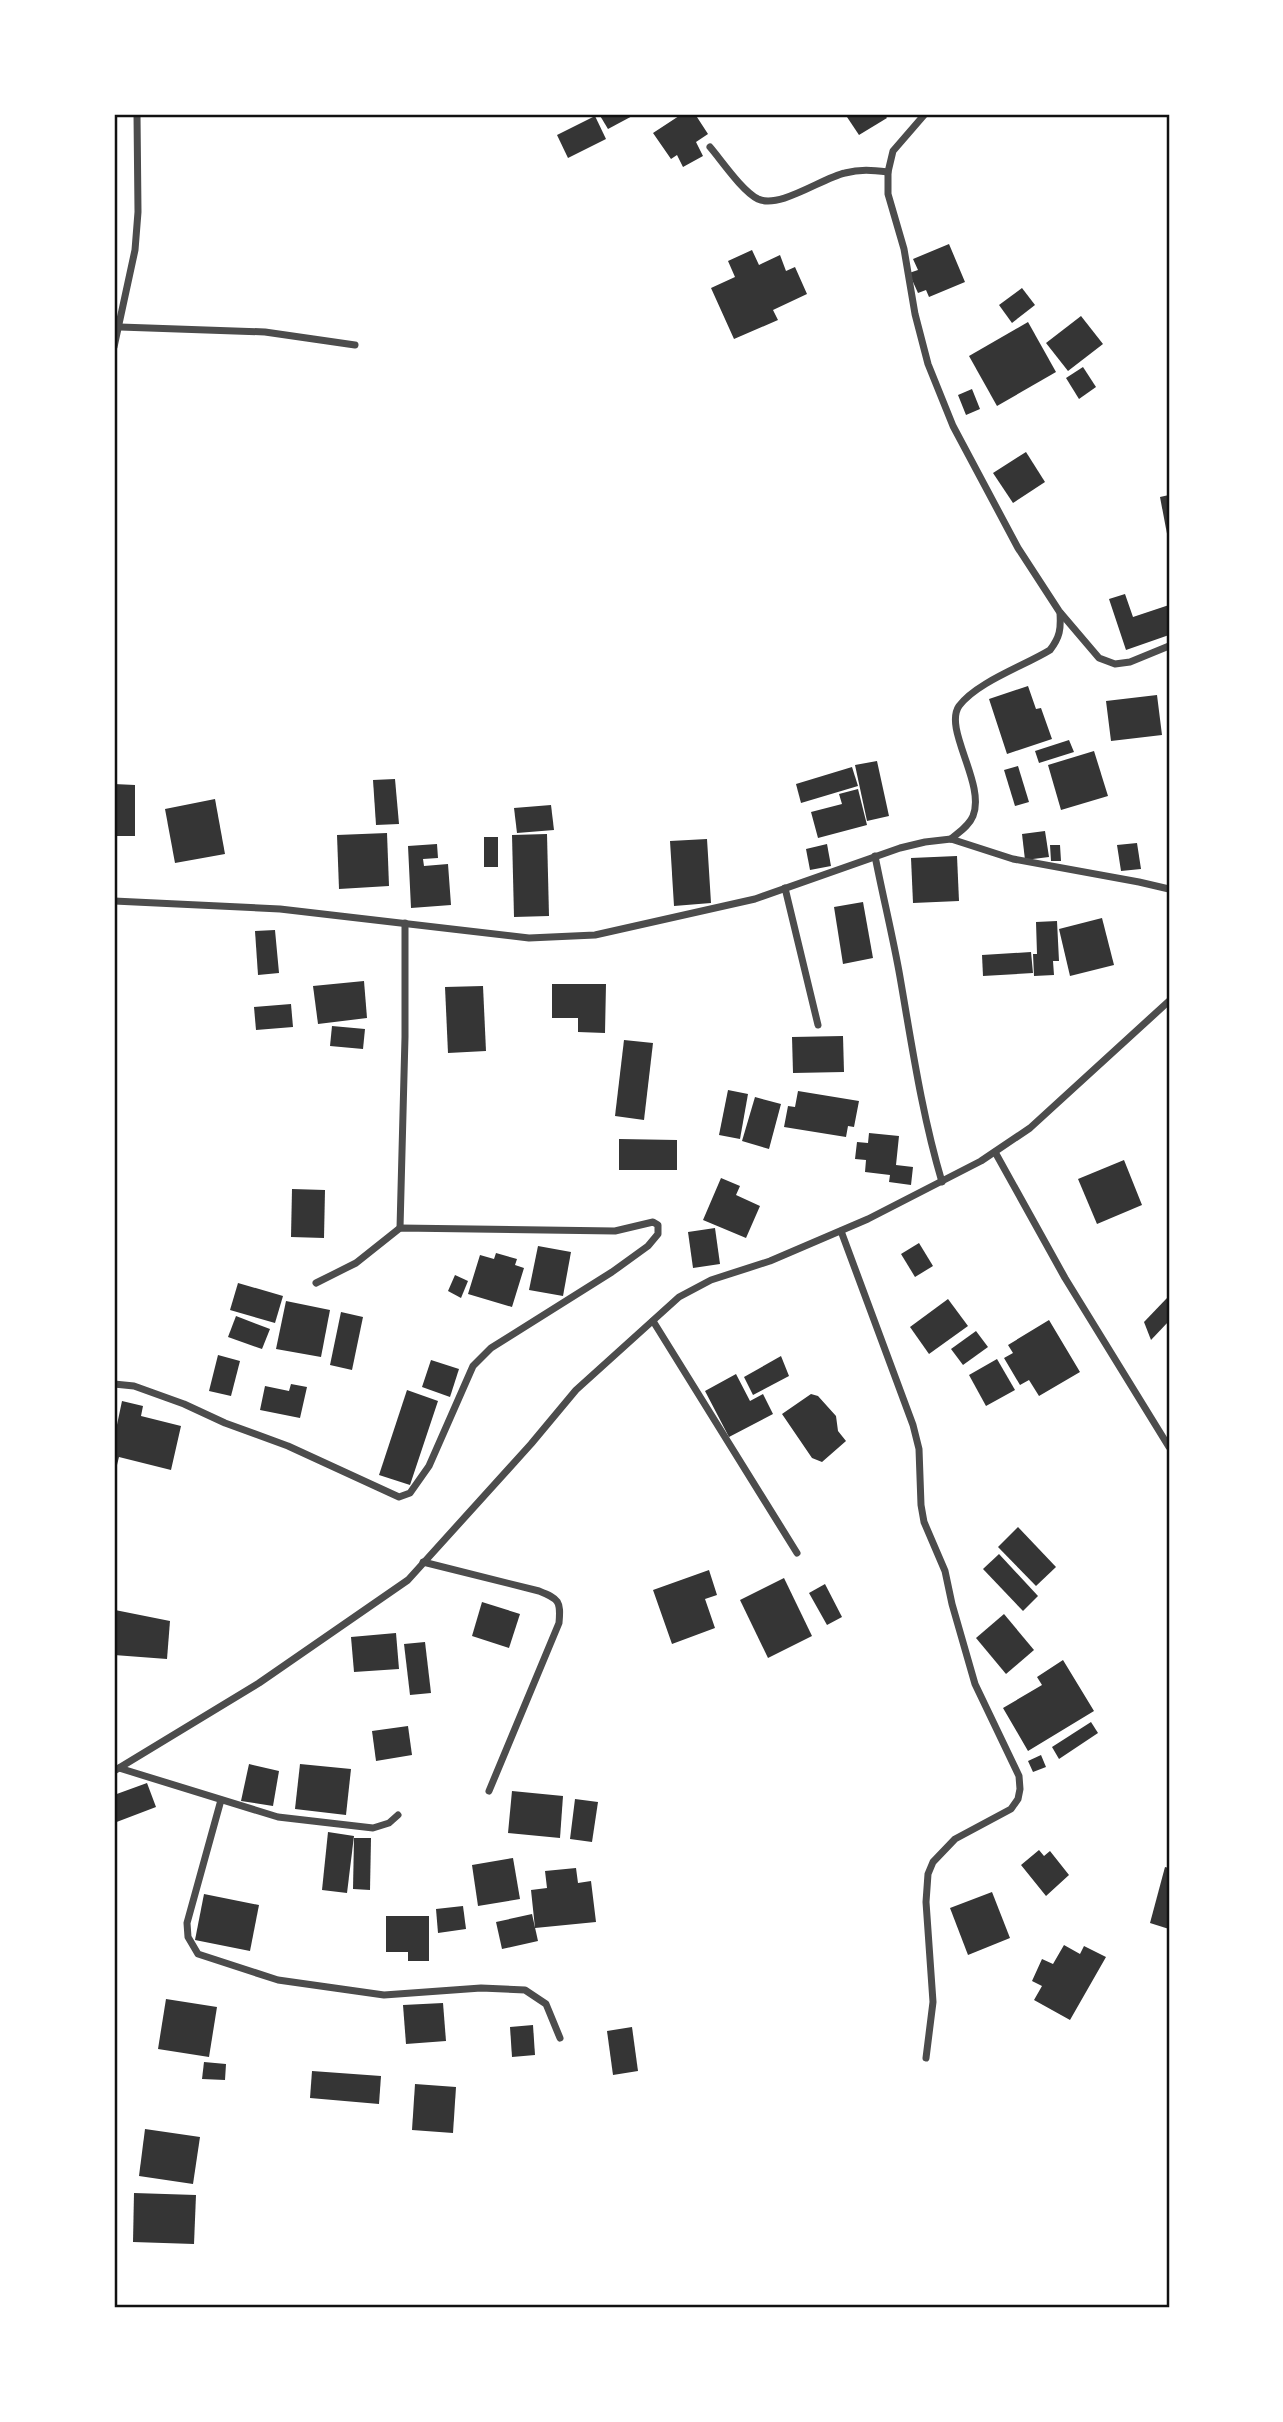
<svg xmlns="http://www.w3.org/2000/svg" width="1283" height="2422" font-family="'Titillium Web',sans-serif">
	<rect width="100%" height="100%" fill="#fff"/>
	<g fill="#353535">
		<path d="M599,114h37l-28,15z"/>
		<path d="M682,114h13l13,20 -12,8 7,14 -20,11 -6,-12 -6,4 -18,-26z"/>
		<path d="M845,114h39l3,4 -28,17z"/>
		<path d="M595,116l11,23 -38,19 -11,-23z"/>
		<path d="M949,244l16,38 -36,15 -3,-7 -8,3 -9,-20 9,-3 -5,-11z"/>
		<path d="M752,250l7,15 21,-10 6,16 9,-4 12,27 -34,16 5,10 -44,19 -23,-51 24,-11 -7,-16z"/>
		<path d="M1022,288l13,17 -23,18 -13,-18z"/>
		<path d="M1081,316l22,28 -35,27 -22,-28z"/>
		<path d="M1028,322l28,50 -59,34 -28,-50z"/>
		<path d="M1083,367l13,20 -17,12 -13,-21z"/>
		<path d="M972,389l8,20 -14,6 -8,-20z"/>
		<path d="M1026,452l19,30 -32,21 -20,-30z"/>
		<path d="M1169,495v44h-1l-8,-42z"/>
		<path d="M1125,594l8,23 36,-12v30l-43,15 -17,-51z"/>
		<path d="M1028,686l8,23 5,-1 11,31 -45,15 -18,-55z"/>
		<path d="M1157,695l5,40 -51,6 -5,-40z"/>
		<path d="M1069,740l5,12 -35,11 -4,-12z"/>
		<path d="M1094,751l14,45 -47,14 -13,-45z"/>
		<path d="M877,761l12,55 -22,5 -12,-56z"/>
		<path d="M1018,766l11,36 -14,4 -11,-36z"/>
		<path d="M852,767l6,19 -57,17 -5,-19z"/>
		<path d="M395,779l4,45 -23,1 -3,-45z"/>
		<path d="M114,784l21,1v51h-21z"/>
		<path d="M858,789l9,36 -49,13 -7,-26 31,-8 -3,-10z"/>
		<path d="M215,799l10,55 -50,9 -10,-54z"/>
		<path d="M551,805l3,25 -37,3 -3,-25z"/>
		<path d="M1045,831l4,26 -24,3 -3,-26z"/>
		<path d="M387,833l2,53 -50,3 -2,-54z"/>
		<path d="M547,834l2,82 -35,1 -2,-82z"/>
		<rect x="484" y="837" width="14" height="30"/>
		<path d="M707,839l4,64 -37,3 -4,-65z"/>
		<path d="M1137,843l4,26 -20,2 -4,-26z"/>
		<path d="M437,844l1,14 -15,1 1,7 24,-2 3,41 -40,3 -3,-62z"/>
		<path d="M827,844l4,22 -21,4 -4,-21z"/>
		<path d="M1050,845h10l1,16h-10z"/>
		<path d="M957,856l2,45 -46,2 -2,-45z"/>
		<path d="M863,902l10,56 -30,6 -9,-57z"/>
		<path d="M1102,918l12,47 -44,11 -11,-47z"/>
		<path d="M1057,921l2,40h-6l1,14 -20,1 -1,-22h4l-1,-32z"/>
		<path d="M275,930l4,43 -21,2 -3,-44z"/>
		<path d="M1031,952l2,21 -50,3 -1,-21z"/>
		<path d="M364,981l3,37 -49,6 -5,-38z"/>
		<path d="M552,984h54l-1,49 -27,-1v-14h-26z"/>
		<path d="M483,986l3,65 -38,2 -3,-66z"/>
		<path d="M291,1004l2,23 -37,3 -2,-23z"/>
		<path d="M332,1026l33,3 -2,20 -33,-3z"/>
		<path d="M843,1036l1,36 -51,1 -1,-36z"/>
		<path d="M624,1040l29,3 -9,77 -29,-4z"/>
		<path d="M728,1090l20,4 -8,45 -21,-4z"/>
		<path d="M798,1091l61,10 -5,26 -6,-1 -2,11 -62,-10 4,-21 7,1z"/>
		<path d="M755,1097l26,7 -12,45 -27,-8z"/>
		<path d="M869,1133l30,3 -3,29 17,2 -2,18 -22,-3 1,-7 -25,-3 1,-12 -11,-1 2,-17 11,1z"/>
		<path d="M619,1139l58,1v30h-58z"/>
		<path d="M1124,1160l18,45 -45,19 -19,-45z"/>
		<path d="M721,1178l19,8 -4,9 24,11 -14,32 -43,-18z"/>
		<path d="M292,1189l33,1 -1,48 -33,-1z"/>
		<path d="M715,1228l5,36 -27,4 -5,-36z"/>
		<path d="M919,1243l14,23 -18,11 -14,-23z"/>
		<path d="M538,1246l33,6 -8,44 -34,-6z"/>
		<path d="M496,1253l21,6 -2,6 9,3 -12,39 -44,-13 12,-39 14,4z"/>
		<path d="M455,1275l13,6 -7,17 -13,-7z"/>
		<path d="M238,1283l45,13 -8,27 -45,-13z"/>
		<path d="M1167,1298l2,2v21l-18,19 -7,-18z"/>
		<path d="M948,1299l20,27 -39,28 -19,-27z"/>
		<path d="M286,1301l44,9 -9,47 -45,-8z"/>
		<path d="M341,1312l22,5 -11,53 -22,-5z"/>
		<path d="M236,1316l34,13 -8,20 -34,-12z"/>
		<path d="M1049,1320l31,52 -41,24 -10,-16 -9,5 -16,-27 9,-5 -5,-8z"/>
		<path d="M976,1331l12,16 -25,18 -12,-16z"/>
		<path d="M218,1355l22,6 -9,35 -22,-5z"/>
		<path d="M781,1356l8,20 -36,19 -9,-18z"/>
		<path d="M997,1359l18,31 -29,16 -17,-31z"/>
		<path d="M431,1360l28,9 -9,28 -28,-10z"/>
		<path d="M736,1374l14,27 13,-7 10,20 -44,23 -24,-46z"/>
		<path d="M291,1384l16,3 -7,31 -40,-8 5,-24 24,5z"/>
		<path d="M407,1390l31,11 -28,84 -31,-10z"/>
		<path d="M811,1394l7,2 18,20 2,15 8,10 -24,21 -10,-4 -30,-44z"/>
		<path d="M122,1401l21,5 -2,10 40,10 -10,44 -52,-13 -3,12 -2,-1v-29z"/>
		<path d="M1018,1527l38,40 -20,19 -38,-39z"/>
		<path d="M999,1554l39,42 -15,15 -40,-42z"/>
		<path d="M709,1570l8,25 -12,4 10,29 -43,16 -19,-54z"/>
		<path d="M784,1578l28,58 -44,22 -28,-58z"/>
		<path d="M825,1584l17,33 -15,8 -18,-32z"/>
		<path d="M482,1602l38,12 -11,34 -37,-12z"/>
		<path d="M115,1610l55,11 -3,38 -53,-4z"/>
		<path d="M1004,1614l30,36 -28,24 -30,-36z"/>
		<path d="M396,1633l3,36 -45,3 -3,-35z"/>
		<path d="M425,1642l6,51 -21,2 -6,-51z"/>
		<path d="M1063,1660l31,51 -66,40 -25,-43 39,-23 -5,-8z"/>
		<path d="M1091,1722l7,11 -39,26 -7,-12z"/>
		<path d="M408,1726l4,29 -36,6 -4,-30z"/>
		<path d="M1041,1755l5,12 -13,5 -5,-11z"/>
		<path d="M249,1764l30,7 -6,35 -32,-5z"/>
		<path d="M300,1764l51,5 -5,46 -51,-6z"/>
		<path d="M147,1783l9,24 -42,16v-28z"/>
		<path d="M512,1791l51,5 -3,42 -52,-5z"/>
		<path d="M575,1799l23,3 -6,40 -22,-3z"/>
		<path d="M328,1832l26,4 -7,57 -25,-3z"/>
		<path d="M354,1838h17l-1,52 -17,-1z"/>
		<path d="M1039,1850l5,6 6,-5 19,24 -23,21 -25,-31z"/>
		<path d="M513,1858l7,41 -42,7 -6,-41z"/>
		<path d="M1165,1867l4,1v61l-19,-6z"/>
		<path d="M576,1868l2,15 13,-2 5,41 -61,6 -4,-38 16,-2 -2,-17z"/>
		<path d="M992,1892l18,46 -42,17 -18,-47z"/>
		<path d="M204,1894l55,11 -9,46 -55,-11z"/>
		<path d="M463,1906l3,23 -28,4 -2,-24z"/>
		<path d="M532,1914l6,27 -36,8 -6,-27z"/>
		<path d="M386,1916h43v45h-21v-9h-22z"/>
		<path d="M1064,1945l16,9 4,-8 22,11 -36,63 -36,-20 8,-14 -10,-5 10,-22 11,5z"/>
		<path d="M166,1999l51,8 -8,50 -51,-8z"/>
		<path d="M443,2003l3,38 -40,3 -3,-39z"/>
		<path d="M533,2025l2,30 -23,2 -2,-30z"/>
		<path d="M632,2027l6,44 -25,4 -6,-44z"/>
		<path d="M204,2062l22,2 -1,16 -23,-1z"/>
		<path d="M312,2071l69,5 -2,28 -69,-6z"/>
		<path d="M415,2084l41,3 -3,46 -41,-3z"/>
		<path d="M145,2129l55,8 -7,47 -54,-8z"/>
		<path d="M134,2193l62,2 -2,49 -61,-2z"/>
	</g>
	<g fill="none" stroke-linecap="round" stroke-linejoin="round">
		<g stroke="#4c4c4c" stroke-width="7">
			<path d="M925,114l-32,37 -5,21v22l16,55 11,65 13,50 25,62 65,122 41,63 40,47 16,6 15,-2 39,-16"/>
			<path d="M710,147c12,14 32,44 48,52 22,10 64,-21 87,-26 15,-4 27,-3 43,-1"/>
			<path d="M120,327l145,5 90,13"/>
			<path d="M114,347l21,-97 3,-38 -1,-98"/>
			<path d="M951,839c8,-7 18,-13 22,-23 13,-32 -30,-87 -14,-110 18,-24 65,-40 91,-56 10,-13 11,-21 10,-37"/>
			<path d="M875,856c8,41 18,81 25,121 12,69 22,138 42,205"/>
			<path d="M785,888l33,137"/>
			<path d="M114,901l166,8 249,29 66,-3 160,-36 145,-51 25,-6 26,-3 62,20 126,23 30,7"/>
			<path d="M995,1152l70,126 104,169"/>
			<path d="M400,1228l5,-191v-114"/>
			<path d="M841,1231l72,194 6,24 2,56 3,17 21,49 7,33 23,80 44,92 1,13 -2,10 -7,10 -56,30 -22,23 -5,12 -2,28 7,100 -7,56"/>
			<path d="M653,1321l144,232"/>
			<path d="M114,1384l20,2 50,18 41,19 63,23 111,51 11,-4 19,-27 44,-100 18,-18 121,-76 36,-26 10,-12v-9l-5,-3 -38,9 -215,-3 -44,35 -40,20"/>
			<path d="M423,1562l116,29c20,8 22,10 20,32l-70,168"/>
			<path d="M119,1768l159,49 95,11 16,-5 9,-8"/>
			<path d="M114,1771l145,-88 149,-103 123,-136 45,-54 103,-93 32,-17 59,-19 98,-42 113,-58 49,-33 139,-127"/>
			<path d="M221,1800l-34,123 1,14 10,17 80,26 106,15 97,-7 44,2 21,14 14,34"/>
		</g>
	</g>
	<rect width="1283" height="2422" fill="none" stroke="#ffffff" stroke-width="231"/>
	<rect x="116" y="116" width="1052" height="2190" fill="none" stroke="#111" stroke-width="2.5"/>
</svg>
